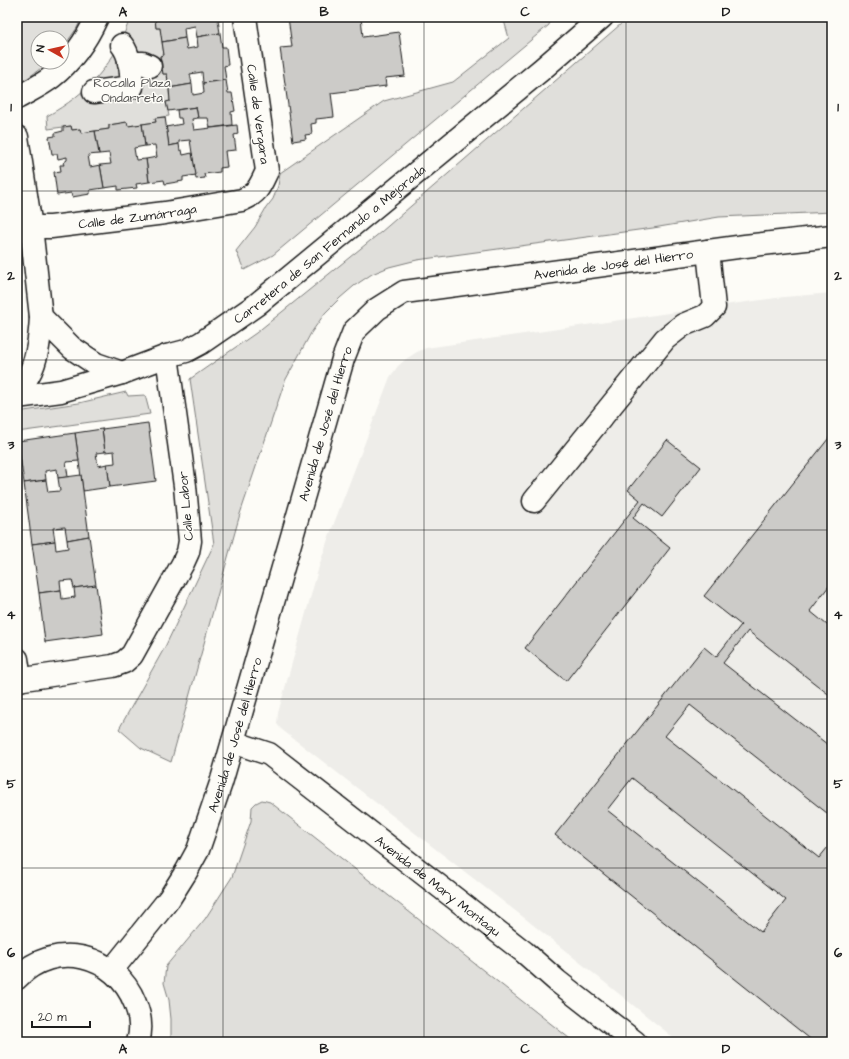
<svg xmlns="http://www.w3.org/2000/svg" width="849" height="1059" font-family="'Architects Daughter',sans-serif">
	<rect width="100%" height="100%" fill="#fdfcf7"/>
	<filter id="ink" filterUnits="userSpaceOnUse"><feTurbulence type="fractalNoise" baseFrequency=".025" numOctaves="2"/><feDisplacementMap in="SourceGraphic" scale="8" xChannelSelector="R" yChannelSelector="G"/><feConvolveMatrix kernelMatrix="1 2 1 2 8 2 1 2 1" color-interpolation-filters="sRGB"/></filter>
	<g filter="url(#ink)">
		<path fill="#eeede9" d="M832,293v749h-153l-152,-122 -246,-191 -4,-5 1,-11 42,-150 8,-24 62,-162 8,-11 8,-7 11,-7 9,-4 298,-43 60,-8z"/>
		<g fill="#e0dfdb" stroke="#7e7e7c">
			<path d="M17,17h65l-5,11 -15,21v-11h-24v24h11l-25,19 -7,3z"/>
			<path d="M130,17h20l1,3 4,-1 1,9h4l4,27 -4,1 3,18h4l3,27 -4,1 3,14 -13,2v4l-28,4 -1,-4 -18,3v4l-28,4 -1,-4 -8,1 -1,-4 -23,3 -1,-13c40,-22 70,-54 83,-99z"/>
			<path d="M503,17h48l-2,8 -276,230 -29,15 -8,-19 19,-24 11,-19 7,-9 5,-13 2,-13 104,-72 69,-19 56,-44z"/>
			<path d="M629,17h203v195l-113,5 -66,11 -236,32 -28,7 -17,7 -18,12 -14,12 -15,15 -14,20 -26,48 -45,133 -69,248 -30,-14 -22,-19 47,-84 48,-101 -24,-165 66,-46 125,-101z"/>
			<path d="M126,392l2,4 17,-1 5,19 -133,18v-20l62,-9z"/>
			<path d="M262,800l8,2 304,240h-403v-23l-2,-19 -5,-17 2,-17 39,-47 27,-42 19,-56 1,-14 4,-4z"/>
		</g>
		<g fill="#cccbc8" stroke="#1c1c1c" fill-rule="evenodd">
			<path d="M150,17h71l1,2 -4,1 2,13 -23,4 -2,-11 -11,2 1,10 -23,4 -2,-14h-4l-1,-9 -4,1z"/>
			<path d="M288,17h73l2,20 36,-5 6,44 -20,2 1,8 -55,7 3,24 -18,2v4l-5,1 1,10 -7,1 1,4 -13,2 -13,-93 12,-1z"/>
			<path d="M220,33l2,14h4l2,18 -4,1 2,14 -23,3 -1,-11 -12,2 2,10 -23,4 -2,-14h-4l-3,-18 4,-1 -2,-13 23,-4 2,11 11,-2 -1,-10z"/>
			<path d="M226,80l2,13h4l3,18 -4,1 1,13 -22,3 -2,-10h-10l-2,-11 -28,4 -2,-9 4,-1 -1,-13 23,-4 1,11 11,-2 -1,-10z"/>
			<path d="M196,107l2,11 -6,1 2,11 43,-5 1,9 -4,1 2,15 -11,1 2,16 -7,1v4l-16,2 1,4 -9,1 -6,-39 -11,1v3l-10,2 -3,-19 16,-3 -1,-6h-3l-1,-8z"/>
			<path d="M165,117l4,29 10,-2 1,7 2,-1 1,5 9,-2 4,22 -13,2v4l-18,3 -1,-4 -15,2 -3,-23 11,-2 -2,-12 -10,1 -3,-22 14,-2 -1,-4z"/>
			<path d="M127,122l1,4 14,-2 3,22 -11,2 2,12 10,-1 3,23 -13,2 1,4 -19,2v-4l-14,2 -4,-23 11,-1 -2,-11 -10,1 -4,-23 14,-2v-4z"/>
			<path d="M71,126l1,4 8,-1 1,4 14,-2 4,23 -11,1 2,12 10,-2 4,23 -14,2v4l-18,3 -1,-4 -14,2 -3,-23 7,-1 -1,-6h4l-1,-2 4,-3v-3l-9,2 -1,-5h-5l-3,-17 6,-1v-3l8,-2v-4z"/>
			<path d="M148,423l8,58 -46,6 -3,-23 8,-1 -1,-12 -9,1 -3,-23z"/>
			<path d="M102,429l3,23 -9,1 2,13 9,-2 3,23 -27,4 -8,-58z"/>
			<path d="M75,433l4,28 -13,1 2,15 -10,1 -1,-9 -12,2 1,9 -22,3 -6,-42z"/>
			<path d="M832,434v148l-22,29 22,18v68l-84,-66 -25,32 109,85v69l-142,-112 -25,31 154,122 13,-16v200h-18l-259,-207 149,-188 12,10 25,-32 -37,-29zM632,778l154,122 -25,32 -154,-122z"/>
			<path d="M667,440l34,27 -39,50 -18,-14 -11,15 37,30 -104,133 -41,-33 115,-148 -12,-10z"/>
			<path d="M81,475l8,61 -22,4 -2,-13 -12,1 2,13 -23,3 -8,-61 22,-3 2,12 12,-1 -2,-13z"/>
			<path d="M89,536l7,49 -22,3 -2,-8 -12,1 1,9 -22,3 -7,-49 23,-3 1,9 12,-2 -1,-8z"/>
			<path d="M96,585l7,49 -58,8 -6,-49 22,-3 1,9 13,-2 -1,-9z"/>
		</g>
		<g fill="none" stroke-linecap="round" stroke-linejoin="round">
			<g stroke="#1c1c1c" stroke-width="25">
				<g id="minor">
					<path d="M129,63h14l7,3"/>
					<path d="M94,92l38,-5c-1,-13 -1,-31 -10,-42"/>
					<path d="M17,98c12,-7 25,-13 35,-21 20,-16 35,-38 45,-60"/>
					<path d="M17,137l14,90 10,90 31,31 24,16 26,9"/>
					<path id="s1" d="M31,227h20l114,-14 77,-13c16,-7 18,-14 25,-29l-22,-154"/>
					<path d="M17,392c4,-6 8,-11 11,-16 10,-16 12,-41 13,-59"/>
					<path id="s2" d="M17,397l44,-6 61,-18 45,-17 19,-5 15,-8 55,-38 285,-235 61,-53"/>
					<path d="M534,501l131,-162 18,-14 22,-9 9,-9 -6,-56"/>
					<path d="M17,659l3,21"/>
					<path d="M17,680l96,-14 11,-4 8,-7 51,-92 5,-11 2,-11 -5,-55 -18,-130"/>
					<path id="s3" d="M233,742l36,12 255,198 33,29 78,61"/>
					<path id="s4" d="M112,970l57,-71 17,-27 12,-22 23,-67 122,-424 11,-28 23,-22 27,-17 341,-46 87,-10"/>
					<path d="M17,978c38,-39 99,-24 118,25 5,12 7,26 3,39"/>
				</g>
			</g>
			<use href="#minor" stroke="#fdfcf7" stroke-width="22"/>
		</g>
	</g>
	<path fill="none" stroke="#1c1c1c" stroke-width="1" stroke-opacity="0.55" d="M223,17v1025M424,17v1025M626,17v1025M17,191h815M17,360h815M17,530h815M17,699h815M17,868h815"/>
	<g text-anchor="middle" stroke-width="3" stroke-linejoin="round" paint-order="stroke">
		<g font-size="13" fill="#575655" stroke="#fdfcf7">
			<text x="132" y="87">Rocalla Plaza<tspan x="132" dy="15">Ondarreta</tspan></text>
		</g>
		<g font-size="13" fill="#1c1c1c" stroke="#fdfcf7">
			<text transform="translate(259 114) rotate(82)" y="5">Calle de Vergara</text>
			<text dy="5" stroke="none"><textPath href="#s1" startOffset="107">Calle de Zumárraga</textPath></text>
			<text dy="5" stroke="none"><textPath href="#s2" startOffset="355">Carretera de San Fernando a Mejorada</textPath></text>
			<text dy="5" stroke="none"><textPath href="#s4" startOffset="965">Avenida de José del Hierro</textPath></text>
			<text dy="5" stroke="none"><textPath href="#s4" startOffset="593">Avenida de José del Hierro</textPath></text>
			<text transform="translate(185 506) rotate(-95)" y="5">Calle Labor</text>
			<text dy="5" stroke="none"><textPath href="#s4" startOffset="269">Avenida de José del Hierro</textPath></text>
			<text dy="5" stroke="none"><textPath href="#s3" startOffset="252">Avenida de Mary Montagu</textPath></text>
		</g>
	</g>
	<rect width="849" height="1059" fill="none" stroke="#fdfcf7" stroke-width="44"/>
	<g transform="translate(50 50) rotate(278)"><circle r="19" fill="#fdfcf7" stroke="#a3a29f"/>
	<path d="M0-3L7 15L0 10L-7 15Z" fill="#c8321e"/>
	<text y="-6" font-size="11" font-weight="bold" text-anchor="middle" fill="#1c1c1c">N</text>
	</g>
	<path d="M32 1021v6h58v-6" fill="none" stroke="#1c1c1c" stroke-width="2"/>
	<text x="38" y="1021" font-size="12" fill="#1c1c1c" stroke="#fdfcf7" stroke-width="3" paint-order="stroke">20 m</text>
	<rect x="22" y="22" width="805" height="1015" fill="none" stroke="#1c1c1c" stroke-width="1.5"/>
	<g font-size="13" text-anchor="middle" font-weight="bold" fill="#1c1c1c">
		<text x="123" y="16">A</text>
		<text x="324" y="16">B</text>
		<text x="525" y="16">C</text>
		<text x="726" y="16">D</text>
		<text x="11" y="111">1</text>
		<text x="838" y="111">1</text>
		<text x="11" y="280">2</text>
		<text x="838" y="280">2</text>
		<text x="11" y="449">3</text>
		<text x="838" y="449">3</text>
		<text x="11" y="619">4</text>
		<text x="838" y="619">4</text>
		<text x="11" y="788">5</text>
		<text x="838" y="788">5</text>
		<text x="11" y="957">6</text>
		<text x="838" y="957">6</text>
		<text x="123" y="1053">A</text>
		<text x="324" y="1053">B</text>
		<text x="525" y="1053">C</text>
		<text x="726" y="1053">D</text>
	</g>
</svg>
